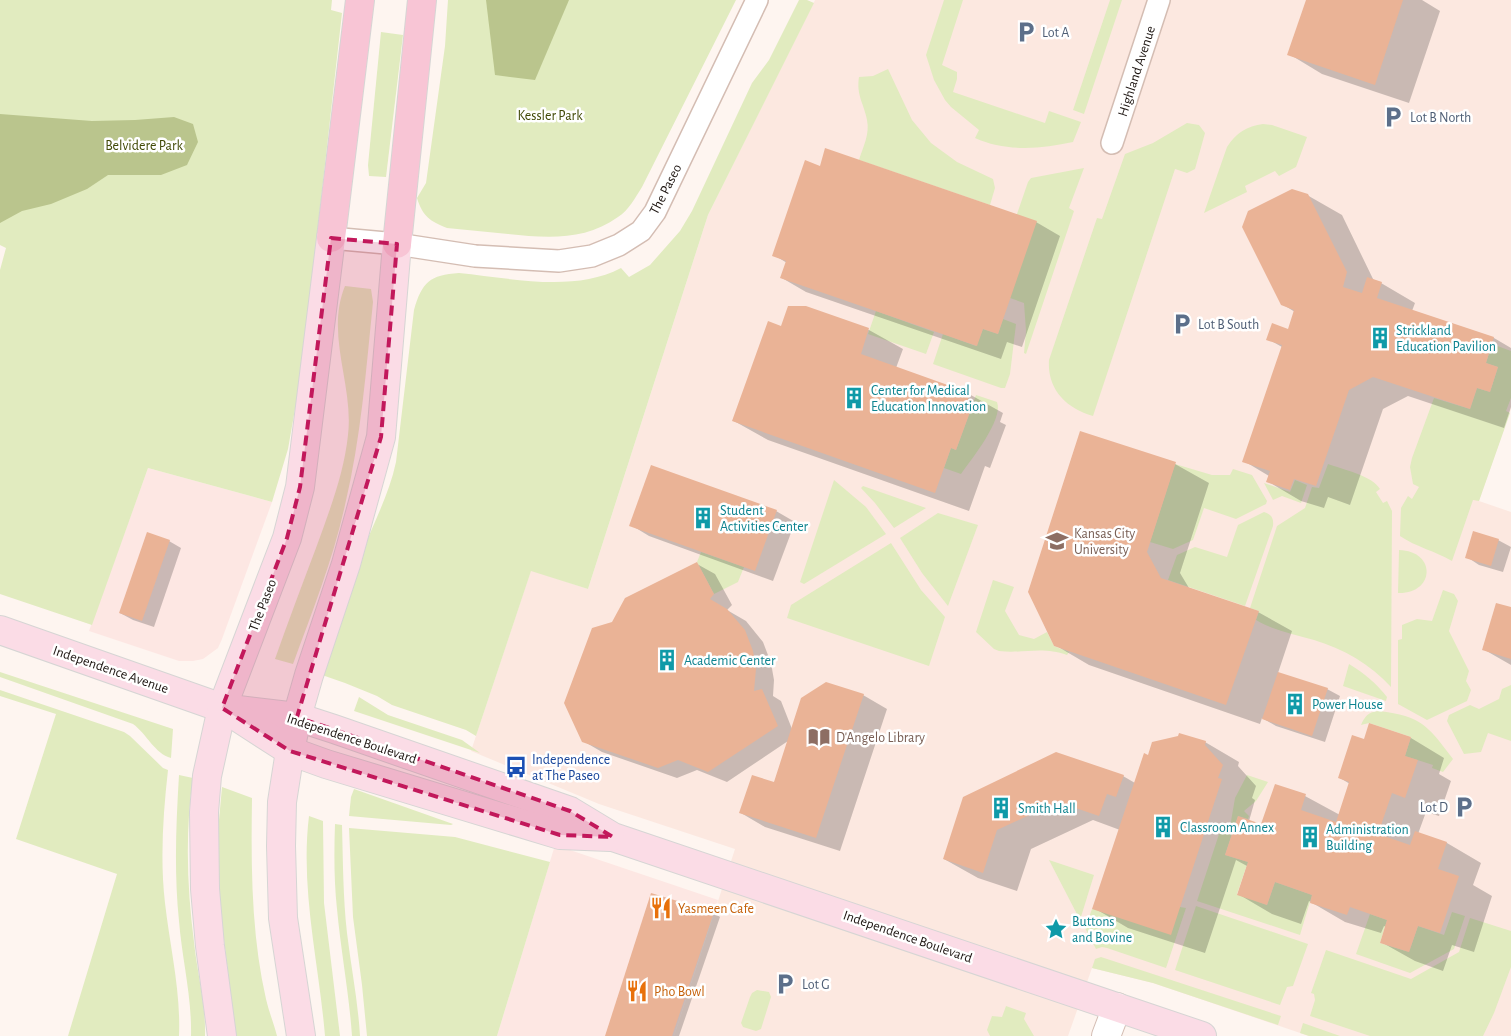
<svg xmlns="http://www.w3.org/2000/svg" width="1511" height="1036" font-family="'Alegreya Sans',sans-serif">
	<rect width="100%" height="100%" fill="#fef5f0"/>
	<g fill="#fde7e3">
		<path d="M148,468l124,34 -50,137 -4,9 -15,11 -10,2h-14l-90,-30z"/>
		<path d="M555,845l163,55 -44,136h-177z"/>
	</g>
	<path fill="#fce8e0" d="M815,0h696v409l-32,92 32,11v524h-202l-156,-53 -61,-15 -24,68h-394l61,-187 -136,-45 -128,-53 60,-181 57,19 120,-374z"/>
	<g fill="#e1ebbf">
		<path d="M0,0h332l-1,10 11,3 -40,356 -14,80 -16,53 -124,-34 -56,157 -92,-31v-324l6,-22 -6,-3z"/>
		<path d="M448,0h288l-94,187c-7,11 -13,23 -24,30 -33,24 -71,21 -110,17 -20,-2 -41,-4 -61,-6 -17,-7 -24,-11 -30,-30l9,-15 19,-137z"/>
		<path d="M799,0h8l7,3 -106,212 -120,374 -57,-18 -55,165 -10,-6 -74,-25 -15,-9 -32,-13 -23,-8c13,-40 25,-80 39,-120 12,-31 28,-60 35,-93l18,-152c8,-28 16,-35 45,-37 51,5 115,20 162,-5l8,9 21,-12 30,-34 12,-20 60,-128 17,-23z"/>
		<path d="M944,0h19l-21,65 15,7v7l-4,13 92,31 4,-12 32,11 -8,20c-32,7 -67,10 -98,-4l4,-8 -28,-23 -6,-7 -11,-20 -8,-25z"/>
		<path d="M1110,0h12l-38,114 -11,-4z"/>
		<path d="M381,32l22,3 -17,142 -17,-1 -1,-11z"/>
		<path d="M888,69l24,51 19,23 26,19 36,17 2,9 -5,17 -131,-45c4,-13 11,-26 8,-40 -3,-16 -11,-25 -8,-43l14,-1z"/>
		<path d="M1187,123l12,2 6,8 -10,36 -8,4 -12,-4 -82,247c-27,-8 -46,-27 -44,-56l48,-142 5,1 23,-65 28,-11z"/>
		<path d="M1263,124l9,1 35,12 -11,30 -17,9 -4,-5 -30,15 2,6 -43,21 23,-66c9,-14 20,-21 36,-23z"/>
		<path d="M1084,168l-15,40 5,3 -48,143 -2,-1 2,-22 -2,-28 -14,-5 7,-84 11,-32 3,-4z"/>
		<path d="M345,286l26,3 2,13c-7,68 -12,136 -28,203 -12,55 -33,107 -52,159l-18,-5c13,-37 27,-74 41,-111 13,-36 28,-74 32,-113 6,-50 -23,-100 -3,-149z"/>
		<path d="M876,311l58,21 -8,22 -58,-20z"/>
		<path d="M1003,319l13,5 -6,50 -5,14h-4l-68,-24 10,-30 33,12 7,-17 15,5z"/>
		<path d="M1492,344l19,7v47l-5,13 4,2 -31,88 -6,-1 -21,61c-17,-10 -36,-14 -52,-25l1,-28 7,-12 4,3 7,-12 -6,-3 -3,-17 2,-9 22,-60 36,11 7,-21 13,4 8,-25 -12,-4z"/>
		<path d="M976,395l21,7c7,17 -26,58 -36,72l-17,-6 7,-20 5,2z"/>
		<path d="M1175,464l37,11h18l3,-6 19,6 15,26 -1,3 -30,15 -32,-11 -11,32 -20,9 -23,-7z"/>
		<path d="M1328,464c14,5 45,12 52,25l-4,3 7,11 4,-2 5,10 -1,176c-21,-23 -47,-38 -77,-47 -20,-6 -40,-9 -58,-20l3,-9 -9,-3 27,-82 28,-18 7,-21 7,1z"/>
		<path d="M834,480l32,27 20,27 -82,50 -4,-2z"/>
		<path d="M1295,480l12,5 -6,18 -19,-7 -9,4 -9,-17 26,9z"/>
		<path d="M863,486l63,22 -32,20 -19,-25 -14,-15z"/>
		<path d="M1264,512c7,2 10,6 9,14l-28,80 -77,-26 9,-25 18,-8 32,10 11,-32z"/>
		<path d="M938,513l40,12 -30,81 -26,-33 -22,-35z"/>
		<path d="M891,543l30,47 24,27 -16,49 -142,-48 4,-13z"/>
		<path d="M1399,550c38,1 36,44 -1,43z"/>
		<path d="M701,552l43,15 -6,15 -24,12 -17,-32z"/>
		<path d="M993,580l21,7 -9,24 14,24 15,4 13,-7 7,14 15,6 -2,3c-25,-9 -44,-1 -68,-4l-5,-2 -18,-17z"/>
		<path d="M1443,590l11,4 4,7 -9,30 20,40 -3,10 5,9 -4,11 -40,19 -29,-16v-64l4,-1v-14l15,-6 15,2z"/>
		<path d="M1349,664c15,9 27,19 38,33l-1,4 -43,-15z"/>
		<path d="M0,672l173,57 -2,29c-16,-4 -25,-25 -38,-34l-133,-47z"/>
		<path d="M1511,685v56l-23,-8 -7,19 -17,2 -17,-33 2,-6 21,-10 9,4 20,-10 3,-10z"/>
		<path d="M0,690l124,42 6,4 33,32 5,2c-5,44 -8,90 -3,133 5,44 16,89 14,133h-111l49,-162 -101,-35 40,-125 -56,-18z"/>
		<path d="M359,697l29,18 74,25 18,13 -126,-42z"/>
		<path d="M1379,711c43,5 49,15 74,48l-10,13 -11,-4 1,-3 -28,-9 6,-19 -42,-14 -8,2c4,-9 7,-13 18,-14z"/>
		<path d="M179,775l14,3c-8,54 -6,110 1,164 3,31 12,62 11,94h-14c1,-39 -9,-77 -12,-115 -5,-49 -3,-97 0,-146z"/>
		<path d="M1247,775l21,7 -12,19 -12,10 5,5 -1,3 -10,-3 -13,39 23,7 -11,32 30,11 8,-23 37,13 -12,40 -103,-34 26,-79 2,6 5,-1 5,-29z"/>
		<path d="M222,787l30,11c-1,67 -1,135 14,201 3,13 8,25 11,37h-41l-17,-137 -1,-68z"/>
		<path d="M354,789l99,35 -2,1 -102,-9 2,-19z"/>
		<path d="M309,816l14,5 1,82 16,133h-15c-6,-73 -25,-146 -16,-220z"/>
		<path d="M335,824l7,1c1,36 1,72 5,108 4,34 11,68 13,103h-8c-3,-43 -11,-84 -15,-127 -3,-28 -3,-56 -2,-85z"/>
		<path d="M349,828l106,9 95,25 -53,174h-130l-5,-51 -9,-68z"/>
		<path d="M1049,860l45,15 -14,45z"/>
		<path d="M1196,906l112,38 -15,42 -6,1 -7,18 -105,-35z"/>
		<path d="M1180,907l6,1 -20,60 -59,-20 -5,-1 -6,2 -11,-21 7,-19z"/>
		<path d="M1452,912l13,4 -11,33 -44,24 -54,-19 14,-40 17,6 -7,23 29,9 9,-26 26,9z"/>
		<path d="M1470,918l41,13v36l-17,46 -11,23h-113l-60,-20 5,-16 -1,-6 -3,-1 15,-43 85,29 48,-27z"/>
		<path d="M1101,957l180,59 -3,9 -125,-42 -61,-15 3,-9z"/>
		<path d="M757,990l12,2 2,5 -10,32 -5,2 -13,-4 -2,-4 9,-26 2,-4z"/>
		<path d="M1006,1006l20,7 -2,6 10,17h-44l-3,-6 5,-14 10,1z"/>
		<path d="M1303,1023l37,13h-31l-9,-3z"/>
	</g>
	<g fill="#bac58d">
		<path d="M486,0h83l-34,80 -40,-5z"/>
		<path d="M0,114l92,7 43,-1 39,-3 19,7 5,18 -11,23 -26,10h-53l-21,14 -36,15 -29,7 -22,12z"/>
	</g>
	<g fill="#0003">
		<path d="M1307,0h115l18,11 -31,92 -87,-29 -33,-20z"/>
		<path d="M821,167l215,55 24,14 -38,111 -15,-5 -6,17 -195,-67 -24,-14 5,-15 -13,-8z"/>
		<path d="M1307,195l35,20 32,66 7,2 34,20 -3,8 82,27 17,10v59l-7,21 -96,-32 -25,13 -33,96 -22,-8 -4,11 -23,-7 -34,-20 2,-5 -25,-15 38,-114 -14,-8 21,-9 6,-18 -13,-8z"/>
		<path d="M806,307l63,23 34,19 -7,19 73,26 34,19 -3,9 6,3 -16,43 -5,-2 -16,45 -201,-71 -34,-19 48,-94z"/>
		<path d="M1175,464l34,19 -29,90 9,15 69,24 34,19 -14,42 49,16 13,7 -15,46 -49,-16 -14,-8 -2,6 -171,-59 -34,-20z"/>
		<path d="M776,511l19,11 -22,59 -124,-45 -18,-11z"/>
		<path d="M1498,540l13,7 -8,25 -24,-7 -12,-8z"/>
		<path d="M169,541l12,7 -27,79 -21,-7 -13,-7z"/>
		<path d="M697,564l18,10 17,31 -5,5 19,11 17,21 8,21 3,17 -1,16 8,5 11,28 71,-34 24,14 -47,142 -75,-24 -24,-14 33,-29 14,-43 -61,41 -30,-12 -20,8 -75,-26 -19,-11 30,-118z"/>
		<path d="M1511,608v57l-28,-16z"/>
		<path d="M1411,738l33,20 -5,16 12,7 -12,35 -13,-4 -8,22 29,9 34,20 -8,22 19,11 -18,56 -22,-7 -9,26 -28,-10 -34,-19 5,-15 -2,-1 -3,7 -36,-11 -36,-21 -8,23 -29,-10 -34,-20 9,-28 -11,-6 -31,93 -77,-25 -34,-20 26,-78 -27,-10 -62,29 -14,42 -39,-13 -34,-19 20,-61 159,-22 12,7 14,-27 56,-14 34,20 -1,4 18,20 -4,12 3,2 -6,21 13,4 43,-29 35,19 10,-31 -10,-6 25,-37z"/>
		<path d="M652,895l62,18 6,4 -41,119h-73z"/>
	</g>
	<g fill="#eab396">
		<path d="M1306,0h97l-28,85 -88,-30z"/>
		<path d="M825,148l212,73 -39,113 -15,-5 -6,17 -197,-68 6,-17 -14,-5 33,-96 15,6z"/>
		<path d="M1292,189l16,5 39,78 -4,15 19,6 5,-16 15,5 -5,16 117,39 -8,26 12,4 -8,25 -13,-4 -7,21 -97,-32 -24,13 -33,96 -22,-7 -4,11 -24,-8 4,-11 -28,-9 40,-117 -16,-5 6,-17 16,6 6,-19 -13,-5 -39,-78 6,-16z"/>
		<path d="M788,306h18l63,22 -8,26 109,39 -3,9 6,2 -17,46 -5,-2 -16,45 -203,-72 36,-100 13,5z"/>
		<path d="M1080,431l96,31 -29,90 14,26 98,33 -33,94 -172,-59 -26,-54z"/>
		<path d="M651,465l126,45 -22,61 -126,-45z"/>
		<path d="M1473,531l26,8 -8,27 -26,-8z"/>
		<path d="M147,532l23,8 -28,81 -23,-8z"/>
		<path d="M697,562l17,32 -4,5 17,10 18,21 8,21 3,18 -2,22 8,-2 16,37 -70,46 -30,-12 -20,8 -76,-26 -18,-39 28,-75 20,-6 13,-24z"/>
		<path d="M1496,603l15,4v52l-29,-9z"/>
		<path d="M1278,672l50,16 -16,48 -50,-17z"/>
		<path d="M826,682l38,12 -48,144 -77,-25 13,-38 22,7 27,-84z"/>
		<path d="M1369,723l42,14 -6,19 13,4 -13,38 -13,-5 -14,41 32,11 5,-14 32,11 -9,27 21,7 -19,57 -22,-7 -9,26 -29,-9 7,-23 -37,-13 -3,8 -37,-12 2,-8 -37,-13 -8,23 -30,-10 11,-33 -23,-7 13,-39 23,8 14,-40 31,10 -5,16 35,12 13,-40 -11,-4 14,-43 12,4z"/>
		<path d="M1179,733l27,8 -1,4 18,20 -5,13 4,1 -51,156 -79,-26 52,-156 4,2 4,-13 26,-6z"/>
		<path d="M1056,752l68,23 -8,22 -9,-3 -8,22 -41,-14 -61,28 -14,43 -40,-14 20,-62z"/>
		<path d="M651,893l63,19 -42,124h-67z"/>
	</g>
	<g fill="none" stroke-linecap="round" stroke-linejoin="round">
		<g stroke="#d4bdb3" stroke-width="24">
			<g id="street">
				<path d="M1112,143l47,-143"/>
				<path d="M331,238l66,6 78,12 84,5 33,-5 27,-11 22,-14 14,-19 102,-212"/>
			</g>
		</g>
		<g stroke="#d4bdb3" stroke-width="30">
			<path id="secondary" d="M1106,1036l11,-29"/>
		</g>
		<g stroke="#d6d5d4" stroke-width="30">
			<g id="primary">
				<path d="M0,630l222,78 75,9 37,12 236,82 43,26 589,199"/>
				<path d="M228,711l62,40 36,13 234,71 50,2"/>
				<path d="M222,1036l-12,-90 -5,-57 -1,-77 3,-36 15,-68 65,-170 13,-51 31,-249"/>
				<path d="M301,1036l-18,-118 -2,-72 1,-44 8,-51 7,-34 12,-42 37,-111 35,-127 16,-193"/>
			</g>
		</g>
		<g stroke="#d6d5d4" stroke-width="30">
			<g id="highway">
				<path d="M331,238l29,-238"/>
				<path d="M397,244l25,-244"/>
			</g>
		</g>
		<use href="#street" stroke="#fff" stroke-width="21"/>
		<use href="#secondary" stroke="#fff" stroke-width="28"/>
		<use href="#primary" stroke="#fbdce6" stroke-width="28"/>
		<use href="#highway" stroke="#f8c5d5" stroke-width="28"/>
	</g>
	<path fill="#c2185b" fill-opacity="0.2" stroke="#c2185b" stroke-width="4" stroke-dasharray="10 6" stroke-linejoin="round" d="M331,238l66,6 -16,193 -84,280 273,94 43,26 -53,-2 -270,-84 -68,-43 65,-170 13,-51z"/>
	<defs>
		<g id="parking-bare" transform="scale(1.725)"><path d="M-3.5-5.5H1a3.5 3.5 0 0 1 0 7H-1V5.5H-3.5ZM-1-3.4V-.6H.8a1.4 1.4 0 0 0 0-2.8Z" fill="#5c6f8a" stroke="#fff" stroke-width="2.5" paint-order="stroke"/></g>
		<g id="building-bare" transform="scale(1.725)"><path d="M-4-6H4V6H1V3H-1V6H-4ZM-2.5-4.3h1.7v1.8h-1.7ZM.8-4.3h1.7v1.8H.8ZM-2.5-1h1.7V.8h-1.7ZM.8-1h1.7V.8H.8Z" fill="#0f9aa8" stroke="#fff" stroke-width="2.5" paint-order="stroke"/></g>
		<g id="university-bare" transform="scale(1.725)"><path d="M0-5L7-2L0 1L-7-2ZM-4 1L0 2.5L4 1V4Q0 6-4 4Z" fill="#8d6e63" stroke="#fff" stroke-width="2.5" paint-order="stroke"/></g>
		<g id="library-bare" transform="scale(1.725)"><path d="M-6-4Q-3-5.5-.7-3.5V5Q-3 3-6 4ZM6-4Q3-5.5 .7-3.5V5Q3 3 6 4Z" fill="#8d6e63" stroke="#fff" stroke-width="2.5" paint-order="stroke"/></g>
		<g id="bus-bare" transform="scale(1.725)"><path d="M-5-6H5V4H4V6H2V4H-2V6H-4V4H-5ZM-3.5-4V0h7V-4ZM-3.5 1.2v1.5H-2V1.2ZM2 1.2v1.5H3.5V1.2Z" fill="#1a4fb4" stroke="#fff" stroke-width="2.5" paint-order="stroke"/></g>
		<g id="restaurant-bare" transform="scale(1.725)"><path d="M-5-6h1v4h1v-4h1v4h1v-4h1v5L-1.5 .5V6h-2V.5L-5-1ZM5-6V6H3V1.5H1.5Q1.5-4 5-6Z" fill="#e8710a" stroke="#fff" stroke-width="2.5" paint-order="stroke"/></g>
		<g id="sight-bare" transform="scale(1.725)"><path d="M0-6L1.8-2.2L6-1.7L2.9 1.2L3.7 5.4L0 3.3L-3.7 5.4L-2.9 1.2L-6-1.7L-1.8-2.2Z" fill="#0f9aa8" stroke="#fff" stroke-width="2.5" paint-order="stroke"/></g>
	</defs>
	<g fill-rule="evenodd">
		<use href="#parking-bare" x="1026" y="32"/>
		<use href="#parking-bare" x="1393" y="117"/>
		<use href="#parking-bare" x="1182" y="324"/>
		<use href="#building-bare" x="1380" y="338"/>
		<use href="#building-bare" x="854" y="398"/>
		<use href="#building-bare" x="703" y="518"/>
		<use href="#university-bare" x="1057" y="541"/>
		<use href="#building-bare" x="667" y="660"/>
		<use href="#building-bare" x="1295" y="704"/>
		<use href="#library-bare" x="819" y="737"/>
		<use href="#bus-bare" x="516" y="767"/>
		<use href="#parking-bare" x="1464" y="807"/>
		<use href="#building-bare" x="1001" y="808"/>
		<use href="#building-bare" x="1163" y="827"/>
		<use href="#building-bare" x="1310" y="837"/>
		<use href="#restaurant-bare" x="661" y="908"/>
		<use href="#sight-bare" x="1056" y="929"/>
		<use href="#parking-bare" x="785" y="984"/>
		<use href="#restaurant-bare" x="637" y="991"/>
	</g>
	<g text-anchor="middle" stroke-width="5" stroke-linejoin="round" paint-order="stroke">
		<g font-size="14" fill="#4e5e75" stroke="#fff" text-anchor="start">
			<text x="1042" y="37">Lot A</text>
			<text x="1410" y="122">Lot B North</text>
			<text x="1198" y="329">Lot B South</text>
			<text x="1448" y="812" text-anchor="end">Lot D</text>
			<text x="802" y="989">Lot G</text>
		</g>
		<g font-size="14" fill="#1c1410" stroke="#fff">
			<text transform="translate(1136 71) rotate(-72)" y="5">Highland Avenue</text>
			<text transform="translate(665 189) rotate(-63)" y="5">The Paseo</text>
			<text transform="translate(262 605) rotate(-69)" y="5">The Paseo</text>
			<text transform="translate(111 669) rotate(19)" y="5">Independence Avenue</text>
			<text transform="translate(352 738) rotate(18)" y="5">Independence Boulevard</text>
			<text transform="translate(908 936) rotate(19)" y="5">Independence Boulevard</text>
		</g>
		<g font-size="14" fill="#404906" stroke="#fff">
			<text x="550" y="120">Kessler Park</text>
			<text x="144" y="150">Belvidere Park</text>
		</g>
		<g font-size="14" fill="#0d838f" stroke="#fff" text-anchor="start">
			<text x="1396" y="335">Strickland<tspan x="1396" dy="16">Education Pavilion</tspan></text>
			<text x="871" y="395">Center for Medical<tspan x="871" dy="16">Education Innovation</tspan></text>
			<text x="720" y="515">Student<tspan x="720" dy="16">Activities Center</tspan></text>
			<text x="684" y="665">Academic Center</text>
			<text x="1312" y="709">Power House</text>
			<text x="1018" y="813">Smith Hall</text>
			<text x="1180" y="832">Classroom Annex</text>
			<text x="1326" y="834">Administration<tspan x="1326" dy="16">Building</tspan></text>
			<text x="1072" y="926">Buttons<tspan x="1072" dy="16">and Bovine</tspan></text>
		</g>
		<g font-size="14" fill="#785e54" stroke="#fff" text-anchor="start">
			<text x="1074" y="538">Kansas City<tspan x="1074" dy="16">University</tspan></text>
			<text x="836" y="742">D'Angelo Library</text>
		</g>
		<g font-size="14" fill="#164399" stroke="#fff" text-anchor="start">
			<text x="532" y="764">Independence<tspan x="532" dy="16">at The Paseo</tspan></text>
		</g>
		<g font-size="14" fill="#c56008" stroke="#fff" text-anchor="start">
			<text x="678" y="913">Yasmeen Cafe</text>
			<text x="654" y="996">Pho Bowl</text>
		</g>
	</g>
</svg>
